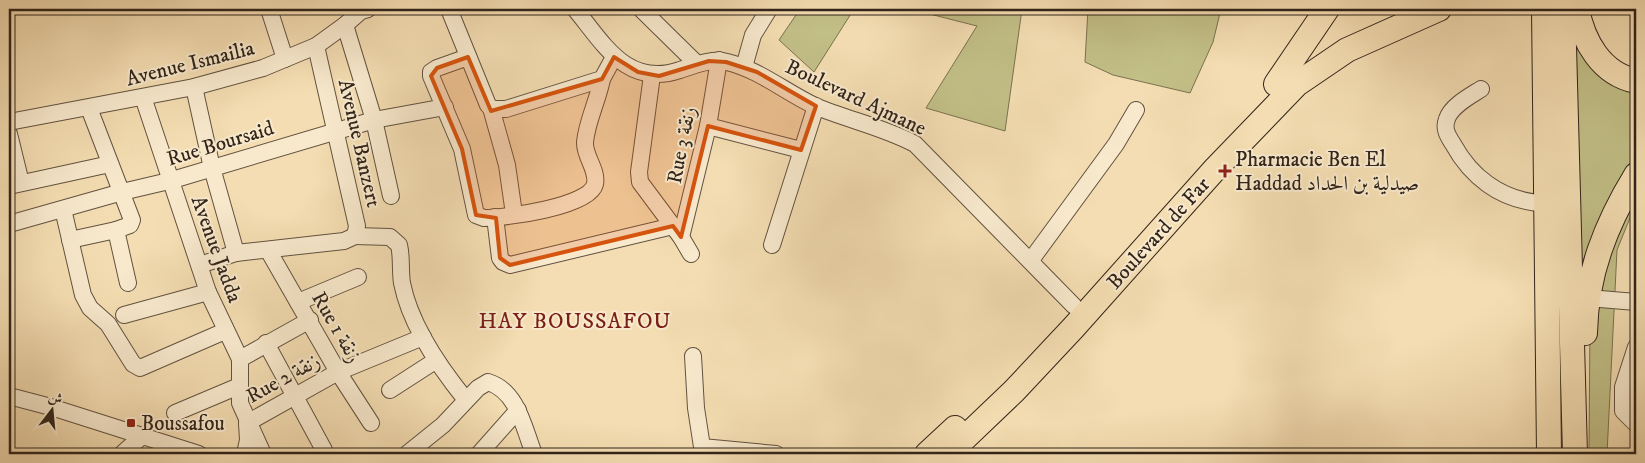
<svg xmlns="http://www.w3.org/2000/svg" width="1645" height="463" font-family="'IM FELL DW Pica',Amiri,serif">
	<rect width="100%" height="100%" fill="#f4ddb2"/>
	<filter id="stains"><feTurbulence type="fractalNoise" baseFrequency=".004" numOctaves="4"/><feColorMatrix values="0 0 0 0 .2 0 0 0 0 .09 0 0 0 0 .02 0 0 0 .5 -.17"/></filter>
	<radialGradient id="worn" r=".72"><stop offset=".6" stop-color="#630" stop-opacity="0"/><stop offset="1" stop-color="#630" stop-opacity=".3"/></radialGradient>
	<g fill="#c2bf87" stroke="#7a7250">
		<path d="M800,9h54l-40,63 -35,-32z"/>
		<path d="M910,9h112l-17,122 -79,-23 51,-82z"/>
		<path d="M1088,9h133l-8,33 -23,51 -77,-18 -28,-13z"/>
		<path d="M1576,44l18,25 42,21v69l-29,47 -31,70 3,-81z"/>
		<path d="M1636,189v14l-19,47 -10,204h-18l1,-134 8,-39z"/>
	</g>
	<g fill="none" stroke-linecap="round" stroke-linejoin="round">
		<g stroke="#625240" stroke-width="18">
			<g id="minor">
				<path d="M269,9l16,50"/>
				<path d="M449,9l39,96 4,4h14l96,-30 12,-22"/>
				<path d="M575,9c29,35 52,79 105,61 16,-5 31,-12 47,-8 33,8 58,30 88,44 33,14 68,21 100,38l159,162"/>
				<path d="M641,9l56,55"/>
				<path d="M345,25l29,95 17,76"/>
				<path d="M468,57l-31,11 -6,4v4l31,73 14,66 8,3c20,0 106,-11 111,-34 3,-14 -11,-28 -10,-42 2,-21 13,-42 17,-63"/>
				<path d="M744,67l9,-32 16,-26"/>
				<path d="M652,75l-13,97 1,10 41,55 10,17"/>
				<path d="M194,87l18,81 24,85"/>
				<path d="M1481,89c-11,7 -30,17 -34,30 -4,10 1,17 6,25 18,33 47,55 85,59"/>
				<path d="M143,97l65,195 32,67v44l23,51"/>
				<path d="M89,108l43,112 -2,5 -14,5 12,53"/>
				<path d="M491,108l16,57 7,49"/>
				<path d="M9,122l185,-35 69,-19 53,-22 29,-21 16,-14 7,-2"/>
				<path d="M708,126l93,24"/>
				<path d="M9,134l12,49"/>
				<path d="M9,186l101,-22"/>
				<path d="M63,209l20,86 7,13 18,16 25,40 7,4 85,-37"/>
				<path d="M495,217l5,41 3,4 7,3 163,-39"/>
				<path d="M9,224l113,-32 47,-11 205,-61 71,-13"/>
				<path d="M355,236l35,1 9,8c3,12 1,25 3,38 8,41 38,85 64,117"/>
				<path d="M681,237l27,-111 11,-66"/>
				<path d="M70,240l46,-10"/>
				<path d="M772,245l44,-139"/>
				<path d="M268,250l70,122 33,51"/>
				<path d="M1031,260l85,-116 20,-34"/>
				<path d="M200,265l36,-12 108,-12 11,-5 2,-10 -41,-180"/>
				<path d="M1588,298l48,4"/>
				<path d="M298,302l60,-25"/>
				<path d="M124,315l84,-23"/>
				<path d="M266,343l58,107"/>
				<path d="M1636,347l-13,40v24l13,13"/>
				<path d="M693,356l3,52 6,39 74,7"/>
				<path d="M240,359l70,-39"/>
				<path d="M390,390l45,-29"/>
				<path d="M9,396l42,11 148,47"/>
				<path d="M175,413l64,-27"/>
				<path d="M247,423l91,-51 85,-35"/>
				<path d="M122,454l20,-18"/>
				<path d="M245,454l3,-14 -1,-17"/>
				<path d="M407,454l36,-29 35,-37 10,-6c30,9 36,47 46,72"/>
				<path d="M479,454l39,-44"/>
			</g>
		</g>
		<g stroke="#31241a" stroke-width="26">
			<g id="highway">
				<path d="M1544,9l5,445"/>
				<path d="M1563,9l12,445"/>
				<path d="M1577,9c6,32 24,65 59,72"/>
				<path d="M1276,84l51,-75"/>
				<path d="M1585,333c1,-59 21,-109 51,-158"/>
				<path d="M927,454l28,-26"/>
				<path d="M948,454l66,-63 60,-64 142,-159 81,-84 50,-34 92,-41"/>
			</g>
		</g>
		<use href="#minor" stroke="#f8e9cd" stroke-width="16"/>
		<use href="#highway" stroke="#f4ddb2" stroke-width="24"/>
	</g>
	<path fill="#d6540d" fill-opacity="0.2" stroke="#d6540d" stroke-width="4" stroke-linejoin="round" d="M468,57l23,54 111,-32 12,-22 24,15 21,4 50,-15 17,1 31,10 59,34 -15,44 -93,-24 -27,111 -8,-11 -163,39 -10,-7 -4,-40 -20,-3 -14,-66 -31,-73 6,-8z"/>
	<g fill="#8f2418" stroke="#f8e9cd" stroke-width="2">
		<path d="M1222.5 163.5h5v5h5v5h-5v5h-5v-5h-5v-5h5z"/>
		<rect x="126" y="418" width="10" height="10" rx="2.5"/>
	</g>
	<g text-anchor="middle" stroke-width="4" stroke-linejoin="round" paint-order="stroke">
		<g font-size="21" fill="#31241a" stroke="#f8e9cd">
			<text transform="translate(190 63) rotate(-14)" y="7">Avenue Ismailia</text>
			<text transform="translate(856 97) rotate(25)" y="7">Boulevard Ajmane</text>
			<text transform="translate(220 143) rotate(-17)" y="7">Rue Boursaid</text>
			<text transform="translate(360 143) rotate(77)" y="7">Avenue Banzert</text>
			<text transform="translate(681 145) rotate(-79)" y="7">Rue 3 زنقة</text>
			<text transform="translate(1158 233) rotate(-48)" y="7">Boulevard de Far</text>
			<text transform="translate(217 249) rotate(70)" y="7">Avenue Jadda</text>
			<text transform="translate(337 327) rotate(60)" y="7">Rue 1 زنقة</text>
			<text transform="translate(283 378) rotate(-29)" y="7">Rue 2 زنقة</text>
		</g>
		<g font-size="21" fill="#31241a" stroke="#f8e9cd" text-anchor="start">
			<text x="1235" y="166">Pharmacie Ben El<tspan x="1235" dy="24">Haddad صيدلية بن الحداد</tspan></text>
			<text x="141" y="430">Boussafou</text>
		</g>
		<g font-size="22" letter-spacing="1" fill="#7a1f14" stroke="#f8e9cd">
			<text x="575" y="328">HAY BOUSSAFOU</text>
		</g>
	</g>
	<rect width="1645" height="463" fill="none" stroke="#f4ddb2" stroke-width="30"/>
	<rect x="10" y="10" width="1625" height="443" fill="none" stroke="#31241a" stroke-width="2.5"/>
	<rect x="15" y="15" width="1615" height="433" fill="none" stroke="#31241a"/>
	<g transform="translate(52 410) rotate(16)" stroke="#f8e9cd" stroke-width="4" paint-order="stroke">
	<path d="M0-4L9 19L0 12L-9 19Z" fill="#31241a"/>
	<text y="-8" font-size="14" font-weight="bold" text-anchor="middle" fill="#31241a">ش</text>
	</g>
	<rect width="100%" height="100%" filter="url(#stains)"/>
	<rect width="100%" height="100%" fill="url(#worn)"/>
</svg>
